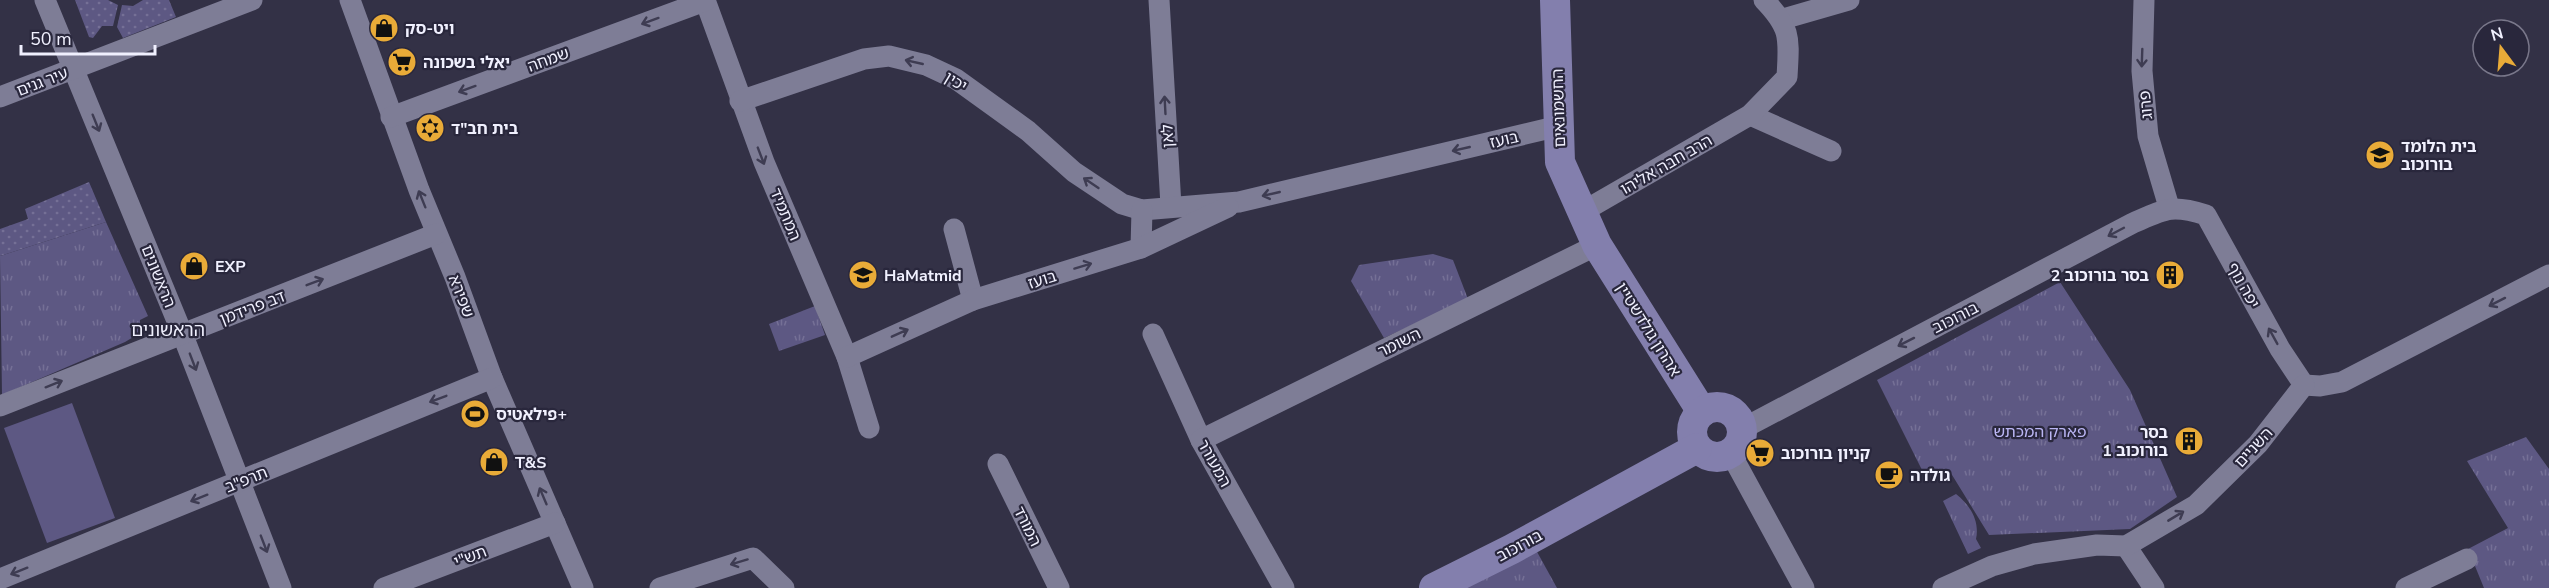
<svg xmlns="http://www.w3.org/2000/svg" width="2549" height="588" font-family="'Nunito Sans','Noto Sans Hebrew',sans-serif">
	<defs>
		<pattern id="grass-dots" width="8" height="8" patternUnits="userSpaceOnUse" patternTransform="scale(1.5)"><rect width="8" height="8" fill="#5d5883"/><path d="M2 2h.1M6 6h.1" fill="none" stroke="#757096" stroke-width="1.8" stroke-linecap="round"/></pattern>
		<pattern id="park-tufts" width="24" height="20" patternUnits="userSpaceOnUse" patternTransform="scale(1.5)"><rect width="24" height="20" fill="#5d5883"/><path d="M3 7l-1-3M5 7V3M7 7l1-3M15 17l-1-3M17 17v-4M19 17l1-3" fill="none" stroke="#757096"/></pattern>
	</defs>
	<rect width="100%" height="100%" fill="#333146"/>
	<g fill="url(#grass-dots)">
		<path d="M75,0h33l10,5 -5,21h-11l-9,12 -4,-1z"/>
		<path d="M143,0h26l7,17 -53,21 -6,-11 5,-22 11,1z"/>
		<path d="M89,182l17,40 -106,34v-27l28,-10 -3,-10z"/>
	</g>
	<g fill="url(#park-tufts)">
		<path d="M106,222l42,94 -8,4v13l-15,9 -123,53 -2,-139z"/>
		<path d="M1433,254l20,6 15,39 -84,39 -33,-57 8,-16z"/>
		<path d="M2060,282l70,108 47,107 -47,32 -141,6 -40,-65 -26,2 -46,-92z"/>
		<path d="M815,306l10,29 -46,16 -10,-27z"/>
		<path d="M2526,437l23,32v119h-65l-16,-39 40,-21 -41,-67z"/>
		<path d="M1956,494c14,11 24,27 20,45l5,9 -13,6 -25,-53z"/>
		<path d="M1536,550l21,38h-92z"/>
	</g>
	<path fill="#5d5883" d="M72,403l43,115 -68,25 -43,-115z"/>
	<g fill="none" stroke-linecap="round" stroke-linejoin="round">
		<g stroke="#7e7d96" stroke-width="21">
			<path d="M45,0l137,333 99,255"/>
			<path d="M350,0l69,190 36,87 37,101 91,210"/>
			<path d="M705,0l59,162 83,195 22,71"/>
			<path d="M1159,0l12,206"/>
			<path d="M2144,0l-2,71 6,65 21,71"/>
			<path d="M1783,19l66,-19"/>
			<path d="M0,97l252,-97"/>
			<path d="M740,101l124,-42 25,-3 37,9 30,14 43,31 29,21 46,41 48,32 20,6 97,-8 320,-76"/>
			<path d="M1750,115l81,36"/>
			<path d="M391,117l314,-116"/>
			<path d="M1582,212l168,-97 37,-38c2,-38 5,-48 -23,-77"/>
			<path d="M954,229l19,71"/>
			<path d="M1141,248l1,-38"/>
			<path d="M1153,334l48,106 83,148"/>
			<path d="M847,357l126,-57 168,-52 87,-41"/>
			<path d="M2304,385l16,1 22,-4 207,-107"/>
			<path d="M0,406l436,-172"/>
			<path d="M1742,429l391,-206c32,-14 38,-19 73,-8l74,134 24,36"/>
			<path d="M1201,440l396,-195"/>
			<path d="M1731,454l73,134"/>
			<path d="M998,464l61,124"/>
			<path d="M2126,546l28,42"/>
			<path d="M0,579l492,-201"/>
			<path d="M384,588l171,-65"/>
			<path d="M660,588l93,-30 31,30"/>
			<path d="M1943,588l49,-22 42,-12 63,-9 29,1 70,-41 62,-61 46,-59"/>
			<path d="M2406,588l61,-29"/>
		</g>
		<g stroke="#837fad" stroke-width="30">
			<path d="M1555,0l5,162 37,83 105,167"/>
			<circle cx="1717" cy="432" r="25"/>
			<path d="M1434,588l78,-39 185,-101"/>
		</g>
	</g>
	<defs><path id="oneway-shaft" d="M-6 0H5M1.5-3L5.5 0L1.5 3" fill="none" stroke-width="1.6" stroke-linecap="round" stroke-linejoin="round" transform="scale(1.5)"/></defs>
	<g stroke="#3e3c52">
		<use href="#oneway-shaft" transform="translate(650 21) rotate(160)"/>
		<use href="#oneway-shaft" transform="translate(2142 58) rotate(92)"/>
		<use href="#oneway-shaft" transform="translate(914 62) rotate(-167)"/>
		<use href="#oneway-shaft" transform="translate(467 89) rotate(160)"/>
		<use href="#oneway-shaft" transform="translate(1165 105) rotate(-93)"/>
		<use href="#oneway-shaft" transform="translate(96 123) rotate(68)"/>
		<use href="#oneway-shaft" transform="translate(1461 149) rotate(167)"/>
		<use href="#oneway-shaft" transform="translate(761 156) rotate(69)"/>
		<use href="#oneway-shaft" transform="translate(1091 183) rotate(-146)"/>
		<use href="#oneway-shaft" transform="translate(1271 194) rotate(167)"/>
		<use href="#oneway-shaft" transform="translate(422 199) rotate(-112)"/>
		<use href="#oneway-shaft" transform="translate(2116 232) rotate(152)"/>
		<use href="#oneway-shaft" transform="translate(1083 266) rotate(-17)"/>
		<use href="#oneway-shaft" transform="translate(315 282) rotate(-21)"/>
		<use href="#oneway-shaft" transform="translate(2497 302) rotate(153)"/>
		<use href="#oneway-shaft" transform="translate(900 333) rotate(-24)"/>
		<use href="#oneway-shaft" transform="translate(2273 336) rotate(-119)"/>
		<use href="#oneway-shaft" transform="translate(1906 342) rotate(153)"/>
		<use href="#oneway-shaft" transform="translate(193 362) rotate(69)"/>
		<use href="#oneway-shaft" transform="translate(54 384) rotate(-22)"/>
		<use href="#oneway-shaft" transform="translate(438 399) rotate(159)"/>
		<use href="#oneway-shaft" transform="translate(543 496) rotate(-113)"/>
		<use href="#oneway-shaft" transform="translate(199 498) rotate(158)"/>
		<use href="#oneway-shaft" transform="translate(2176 516) rotate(-31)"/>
		<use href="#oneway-shaft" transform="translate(264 544) rotate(69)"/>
		<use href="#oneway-shaft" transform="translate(739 562) rotate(163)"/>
		<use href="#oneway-shaft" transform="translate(19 571) rotate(158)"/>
	</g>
	<defs>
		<g id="shop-disc" transform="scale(1.5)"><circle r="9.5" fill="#e9ab38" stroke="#29273c"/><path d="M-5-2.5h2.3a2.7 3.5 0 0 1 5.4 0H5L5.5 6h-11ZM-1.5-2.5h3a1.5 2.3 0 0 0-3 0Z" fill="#111"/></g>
		<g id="supermarket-disc" transform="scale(1.5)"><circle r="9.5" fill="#e9ab38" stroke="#29273c"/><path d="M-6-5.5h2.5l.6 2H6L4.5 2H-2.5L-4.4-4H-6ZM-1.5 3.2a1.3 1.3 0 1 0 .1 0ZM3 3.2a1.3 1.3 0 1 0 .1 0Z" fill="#111"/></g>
		<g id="synagogue-disc" transform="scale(1.5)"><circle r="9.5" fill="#e9ab38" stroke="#29273c"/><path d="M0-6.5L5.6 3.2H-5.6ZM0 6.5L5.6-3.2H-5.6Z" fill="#111"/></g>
		<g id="school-disc" transform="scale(1.5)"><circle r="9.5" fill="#e9ab38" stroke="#29273c"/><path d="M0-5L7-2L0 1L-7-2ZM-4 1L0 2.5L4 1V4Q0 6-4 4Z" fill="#111"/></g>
		<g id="building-disc" transform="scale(1.5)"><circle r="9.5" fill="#e9ab38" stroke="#29273c"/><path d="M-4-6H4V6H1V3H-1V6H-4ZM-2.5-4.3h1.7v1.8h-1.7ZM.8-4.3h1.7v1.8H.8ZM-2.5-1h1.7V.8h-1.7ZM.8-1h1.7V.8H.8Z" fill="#111"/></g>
		<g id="stadium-disc" transform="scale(1.5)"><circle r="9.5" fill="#e9ab38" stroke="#29273c"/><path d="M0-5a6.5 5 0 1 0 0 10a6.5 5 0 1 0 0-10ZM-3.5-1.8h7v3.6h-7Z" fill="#111"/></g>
		<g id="cafe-disc" transform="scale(1.5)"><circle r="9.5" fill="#e9ab38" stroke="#29273c"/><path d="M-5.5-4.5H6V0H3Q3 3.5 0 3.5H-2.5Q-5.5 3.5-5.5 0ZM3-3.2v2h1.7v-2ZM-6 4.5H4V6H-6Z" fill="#111"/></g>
	</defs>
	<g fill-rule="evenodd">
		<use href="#shop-disc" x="384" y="28"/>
		<use href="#supermarket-disc" x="402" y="62"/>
		<use href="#synagogue-disc" x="430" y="128"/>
		<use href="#school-disc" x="2380" y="155"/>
		<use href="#shop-disc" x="194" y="266"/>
		<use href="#school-disc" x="863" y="275"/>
		<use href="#building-disc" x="2170" y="275"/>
		<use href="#stadium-disc" x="475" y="414"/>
		<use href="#building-disc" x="2189" y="441"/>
		<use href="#supermarket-disc" x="1760" y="453"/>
		<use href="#shop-disc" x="494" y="462"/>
		<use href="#cafe-disc" x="1889" y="475"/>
	</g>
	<g text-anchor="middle" stroke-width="4.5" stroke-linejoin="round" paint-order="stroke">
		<g font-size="16" font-weight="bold" fill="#f0f0fe" stroke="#29273c" text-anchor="start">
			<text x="405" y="34">ויט-סק</text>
			<text x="423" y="68">יאלי בשכונה</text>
			<text x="451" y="134">בית חב"ד</text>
			<text x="2401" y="152">בית הלומד<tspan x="2401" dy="18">בורוכוב</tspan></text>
			<text x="215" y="272">EXP</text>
			<text x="884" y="281">HaMatmid</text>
			<text x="2149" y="281" text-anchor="end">בסר בורוכוב 2</text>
			<text x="496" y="420">פילאטיס+</text>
			<text x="2168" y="438" text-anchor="end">בסר<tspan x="2168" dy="18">בורוכוב 1</tspan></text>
			<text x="1781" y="459">קניון בורוכוב</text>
			<text x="515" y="468">T&amp;S</text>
			<text x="1910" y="481">גולדה</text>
		</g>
		<g font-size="16" fill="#f0f0fe" stroke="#29273c">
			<text transform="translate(548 59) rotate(-20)" y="6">שמחה</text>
			<text transform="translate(42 81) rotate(-21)" y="6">עיר גנים</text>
			<text transform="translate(956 81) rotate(31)" y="6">יכין</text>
			<text transform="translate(2145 105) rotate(-95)" y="6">פרוג</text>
			<text transform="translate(1558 108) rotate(-92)" y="6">החשמונאים</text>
			<text transform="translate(1167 136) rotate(-93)" y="6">לאן</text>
			<text transform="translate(1504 139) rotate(-13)" y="6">בועז</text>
			<text transform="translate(1666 164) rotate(-30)" y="6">הרב חבה אליהו</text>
			<text transform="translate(786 214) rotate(67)" y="6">המתמיד</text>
			<text transform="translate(159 276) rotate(68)" y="6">הראשונים</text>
			<text transform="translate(1042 279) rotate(-17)" y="6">בועז</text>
			<text transform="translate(2244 285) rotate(61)" y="6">יפה נוף</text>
			<text transform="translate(462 296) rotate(69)" y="6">שפירא</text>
			<text transform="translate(252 307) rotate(-21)" y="6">דב פרידמן</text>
			<text transform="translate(1955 317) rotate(-27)" y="6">בורוכוב</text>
			<text transform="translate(1649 329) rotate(58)" y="6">אהרון גולדשטיין</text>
			<text transform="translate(1399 342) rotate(-26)" y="6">השומר</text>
			<text transform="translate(2253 447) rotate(-47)" y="6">השניים</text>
			<text transform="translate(1215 463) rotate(61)" y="6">המעורר</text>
			<text transform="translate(246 479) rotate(-22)" y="6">תרפ"ב</text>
			<text transform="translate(1028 526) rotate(64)" y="6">המורד</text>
			<text transform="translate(1519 545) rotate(-28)" y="6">בורוכוב</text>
			<text transform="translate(470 556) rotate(-21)" y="6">תש"י</text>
		</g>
		<g font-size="16" fill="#bbb6f4" stroke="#29273c">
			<text x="2040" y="437">פארק המכתש</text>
		</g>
		<g font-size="18" fill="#f0f0fe" stroke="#29273c">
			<text x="168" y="336">הראשונים</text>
		</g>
	</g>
	<g transform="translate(2501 48) rotate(344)"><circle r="28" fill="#29273c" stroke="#79778a" stroke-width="1.5"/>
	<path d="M0-4.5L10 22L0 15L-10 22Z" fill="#e9ab38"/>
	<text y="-9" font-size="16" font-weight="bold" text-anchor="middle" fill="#f0f0fe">N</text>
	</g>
	<path d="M21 45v9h134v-9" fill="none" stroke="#f0f0fe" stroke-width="3"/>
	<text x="30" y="45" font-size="18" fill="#f0f0fe" stroke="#29273c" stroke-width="4.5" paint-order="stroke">50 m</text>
</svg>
